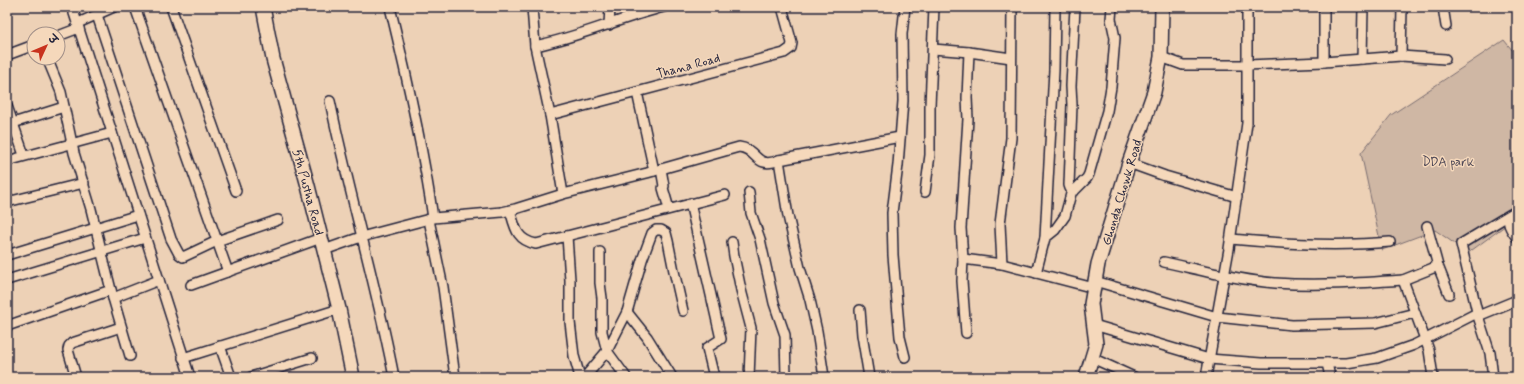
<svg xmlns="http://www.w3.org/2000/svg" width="1524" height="384" font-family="Mynerve,'Playpen Sans Deva',sans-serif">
	<rect width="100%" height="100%" fill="#edd1b6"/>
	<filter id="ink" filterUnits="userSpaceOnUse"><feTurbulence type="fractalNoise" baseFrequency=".025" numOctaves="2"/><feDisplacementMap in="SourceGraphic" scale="8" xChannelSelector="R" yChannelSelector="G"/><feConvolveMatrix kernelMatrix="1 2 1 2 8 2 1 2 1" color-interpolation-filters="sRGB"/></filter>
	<g filter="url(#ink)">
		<path fill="#cfb7a4" stroke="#786c70" d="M1504,40l13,16v161l-49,36 -33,-23 -53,20 -21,-97 30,-38z"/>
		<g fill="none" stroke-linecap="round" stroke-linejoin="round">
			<g stroke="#22223b" stroke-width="12">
				<g id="street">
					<path d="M72,7l118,370"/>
					<path d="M135,7l93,265"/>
					<path d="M171,7l65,184"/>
					<path d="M390,7c17,70 33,140 43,211"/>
					<path d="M532,7l3,39 15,69 13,79"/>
					<path d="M1075,7l-4,79 1,19 -3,80 1,3 5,2 12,-12 2,-4 18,-63 4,-24 4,-49 -4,-19 1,-12"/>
					<path d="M1324,7v55"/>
					<path d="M1443,7l3,19"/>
					<path d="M97,15l74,224 8,15 4,3 34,-16 61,-21"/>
					<path d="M78,23l36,-16"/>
					<path d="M609,25l1,-18"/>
					<path d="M58,36l21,-8"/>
					<path d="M535,46c44,-9 86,-28 129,-39"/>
					<path d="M933,49l36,3 42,6"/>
					<path d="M7,55l27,-10"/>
					<path d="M1401,56l1,-49"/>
					<path d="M1161,57l22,8h64l77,-3 77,-6 44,3"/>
					<path d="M47,58l14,34 13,61 17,56 22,89 17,58"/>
					<path d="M1362,59l1,-52"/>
					<path d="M637,92l17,79"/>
					<path d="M330,101c19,92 46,183 64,276"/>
					<path d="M7,106l17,49"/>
					<path d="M550,115l234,-62 7,-5 1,-5 -10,-36"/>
					<path d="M13,123l51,-16"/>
					<path d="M779,160l9,56 12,52 10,32 7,31 7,46"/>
					<path d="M7,161l105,-28"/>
					<path d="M1129,163l36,13 72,21"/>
					<path d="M661,169l3,17 -1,2 6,21"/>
					<path d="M749,192l2,21 9,26 14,64 11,32 1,42"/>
					<path d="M925,192l5,-37v-49l4,-99"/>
					<path d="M7,202l77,-19"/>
					<path d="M690,203l31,136 -14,9 7,29"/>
					<path d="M1517,209c-13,11 -9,17 0,29"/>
					<path d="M510,210c5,17 6,30 26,34l189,-49"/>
					<path d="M429,220l14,67 12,90"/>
					<path d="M1427,226l11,40 11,28"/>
					<path d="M567,236l3,44v42l4,34 6,21"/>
					<path d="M1045,238l9,-168 1,-63"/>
					<path d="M1231,239c53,5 106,8 159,3"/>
					<path d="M732,242l2,14 7,34 10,38 -2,49"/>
					<path d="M324,250l37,-13 72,-19 69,-6 13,-3 48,-15 84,-21 92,-26c19,2 16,23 40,13l121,-23"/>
					<path d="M600,252v31l2,15v34l5,19 19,26"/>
					<path d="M7,255l131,-40"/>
					<path d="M963,259l39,5 92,24"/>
					<path d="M1164,262c37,8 74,18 111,21 43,3 86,0 128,-3"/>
					<path d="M1002,264l-2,-40 11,-86 1,-131"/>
					<path d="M1036,273l9,-35 10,-8 10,-14 7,-26"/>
					<path d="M7,280l138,-42"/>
					<path d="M1095,281l122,36 75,8 83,-2 40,-10"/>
					<path d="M191,285l130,-47"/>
					<path d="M113,298l46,-18"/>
					<path d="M860,310l2,25 7,42"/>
					<path d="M627,312l20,25 25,40"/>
					<path d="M1478,316l39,-16"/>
					<path d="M1094,325l115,34 52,4h85l31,-5 37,-13 63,-32"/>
					<path d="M7,326l104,-36"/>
					<path d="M966,333l-4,-52 1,-22 -2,-31 7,-109 -1,-21 2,-46"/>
					<path d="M220,346l11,31"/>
					<path d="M905,357l-5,-20 -3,-34 -4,-48 -1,-42 6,-48 5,-64 -1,-67 3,-27"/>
					<path d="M183,358l156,-49"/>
					<path d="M1092,358l42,19"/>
					<path d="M1327,363l3,14"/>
					<path d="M76,377l-8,-27 1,-4 3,-3 49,-16"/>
					<path d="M251,377l61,-19"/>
					<path d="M585,377l22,-26 20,-39 15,-52 10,-27 4,-3h5l5,3 2,8 6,30 9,40"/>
					<path d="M1206,377l23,-128 18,-126v-116"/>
					<path d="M1433,377l-4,-27 -26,-70 35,-14"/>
					<path d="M1493,377l-3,-24 -12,-37 -17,-72 50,-30"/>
				</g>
			</g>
			<g stroke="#22223b" stroke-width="16">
				<g id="secondary">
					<path d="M263,7l10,52 35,127 31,123 14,68"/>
					<path d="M1086,377l10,-33 -5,-40 7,-40 31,-101 25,-71 7,-35 1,-50"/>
				</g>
			</g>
			<use href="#street" stroke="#f5d8bb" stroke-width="9"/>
			<use href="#secondary" stroke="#f5d8bb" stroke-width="13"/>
		</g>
	</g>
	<g text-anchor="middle" stroke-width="3" stroke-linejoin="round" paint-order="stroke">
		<g font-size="13" fill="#22223b" stroke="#f5d8bb">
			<text transform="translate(688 65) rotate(-15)" y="5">Thana Road</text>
			<text transform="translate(309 192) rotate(75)" y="5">5th Pustha Road</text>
			<text transform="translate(1121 192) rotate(-73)" y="5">Ghonda Chowk Road</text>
		</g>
		<g font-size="13" fill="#4d4755" stroke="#f5d8bb">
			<text x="1448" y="166">DDA park</text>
		</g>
	</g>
	<rect width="1524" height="384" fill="none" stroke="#f5d8bb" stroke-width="24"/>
	<rect x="12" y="12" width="1500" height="360" fill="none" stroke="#22223b" stroke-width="1.5" filter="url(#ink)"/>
	<g transform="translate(46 46) rotate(46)"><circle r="19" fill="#f5d8bb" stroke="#a18f88"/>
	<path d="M0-3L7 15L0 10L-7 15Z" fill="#c8321e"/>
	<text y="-6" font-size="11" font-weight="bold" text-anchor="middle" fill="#22223b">उ</text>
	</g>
</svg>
